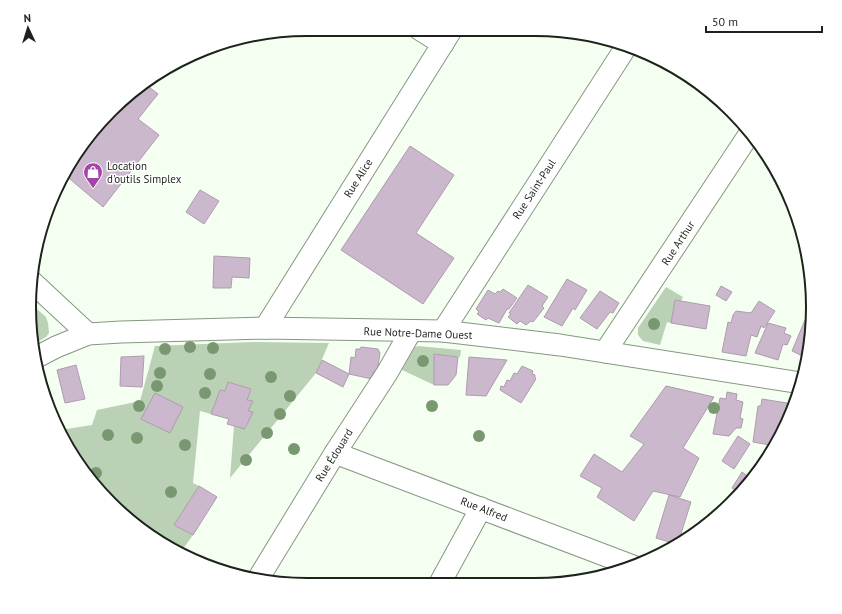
<svg xmlns="http://www.w3.org/2000/svg" width="842" height="614" font-family="'PT Sans',sans-serif">
	<rect width="100%" height="100%" fill="#f4fff1"/>
	<g fill="#bad1b5">
		<path d="M666,287l17,10 -2,4 -6,-1 -4,23 -4,-1 -7,23 -17,-4 -5,-6v-7z"/>
		<path d="M31,304l15,13 2,6 1,10 -3,4 -14,8z"/>
		<path d="M252,342l77,1 -13,30 -86,105 4,-52 12,3 6,-17 -4,-1 4,-10 -5,-1 4,-11 -23,-7 -3,9 -5,-1 -9,24 -11,-3 -7,72 6,3 -25,39 19,10 -13,18 -12,-5 -44,-32 -37,-40 -27,-46 32,-5 5,-15 43,-9 15,-55z"/>
		<path d="M418,346l43,4 -1,7 -26,-3v31l-32,-15 13,-23z"/>
		<path d="M43,372l11,48 -4,-6 -10,-40z"/>
	</g>
	<g fill="#ccb8cc" stroke="#af9baf">
		<path d="M144,83l14,11 -20,25 21,16 -56,72 -39,-33 34,-50z"/>
		<path d="M410,146l44,29 -38,58 38,25 -31,46 -82,-54z"/>
		<path d="M200,190l19,11 -15,23 -18,-12z"/>
		<path d="M214,256l36,2 -1,20 -17,-1 -1,11h-18z"/>
		<path d="M567,279l20,11 -12,20 -2,-2 -11,18 -18,-9z"/>
		<path d="M528,285l20,12 -6,9 2,2 -11,14 -2,-1 -5,4 -6,-4 -3,3 -9,-7 3,-3 -2,-1z"/>
		<path d="M721,286l11,6 -6,9 -10,-6z"/>
		<path d="M503,289l14,9 -8,11h-2l-8,14 -11,-5 -2,2 -9,-6 2,-2 -3,-3 12,-19 7,4 3,-3 2,1z"/>
		<path d="M600,291l19,12 -6,10 -3,-1 -13,17 -17,-11z"/>
		<path d="M675,300l35,6 -4,23 -35,-6z"/>
		<path d="M759,301l16,10 -11,17 -3,-2 -4,11 -6,-2 -5,21 -24,-4 6,-30 3,1 2,-8 3,-4 15,2z"/>
		<path d="M810,308l2,1 -1,34 -4,15 -15,-7z"/>
		<path d="M768,323l18,5 -2,5 7,3 -4,9 -4,-1 -5,16 -23,-7z"/>
		<path d="M361,347l17,2 2,4 -3,19h-4l-1,7 -23,-5 2,-17 4,1 1,-9h4z"/>
		<path d="M434,354l24,3 -2,18 -8,10h-14z"/>
		<path d="M144,356l-2,31 -22,-1 1,-29z"/>
		<path d="M469,357l38,3 -21,36 -20,-1z"/>
		<path d="M322,360l27,14 -6,13 -27,-14z"/>
		<path d="M76,365l9,34 -20,4 -8,-33z"/>
		<path d="M522,366l11,5 -1,3 3,1v3l1,1 -15,24 -21,-13 1,-4 3,1 3,-7 3,1 4,-8 3,1z"/>
		<path d="M228,382l23,7 -4,11 6,1 -5,10 5,1 -8,17 -18,-5 2,-5 -18,-5 9,-24 5,1z"/>
		<path d="M666,386l48,11 -31,51 16,10 -19,39 -27,-6 -19,30 -37,-24 5,-9 -22,-12 14,-22 28,18 22,-28 -14,-8z"/>
		<path d="M727,392l10,2 -1,6 7,2 -3,16 3,1 -2,9h-5l-7,8 -16,-2 7,-36 6,1z"/>
		<path d="M155,393l28,14 -13,26 -29,-14z"/>
		<path d="M762,399l25,4 -4,22h2l-8,18 -7,-1v3l-17,-3 5,-36h3z"/>
		<path d="M738,436l12,8 -16,25 -12,-8z"/>
		<path d="M742,472l10,7 -11,14 -9,-5z"/>
		<path d="M199,486l18,11 -24,38 -19,-10z"/>
		<path d="M669,495l22,7 -13,41 -2,1 -20,-6z"/>
	</g>
	<g fill="none" stroke-linecap="round" stroke-linejoin="round">
		<g stroke="#869782" stroke-width="23">
			<g id="minor">
				<path d="M419,29l24,15"/>
				<path d="M31,281l57,53"/>
				<path d="M265,328l187,-299"/>
				<path d="M443,331l183,-284"/>
				<path d="M605,352l145,-219"/>
				<path d="M35,358l21,-11 32,-13 33,-2 144,-4 178,3 117,14 241,38"/>
				<path d="M335,453l298,113"/>
				<path d="M258,579l77,-126 52,-80 24,-42"/>
				<path d="M440,583l41,-75"/>
			</g>
		</g>
		<use href="#minor" stroke="#fff" stroke-width="21"/>
	</g>
	<g fill="#799871">
		<circle cx="654" cy="324" r="6"/>
		<circle cx="190" cy="347" r="6"/>
		<circle cx="213" cy="348" r="6"/>
		<circle cx="165" cy="349" r="6"/>
		<circle cx="423" cy="361" r="6"/>
		<circle cx="160" cy="373" r="6"/>
		<circle cx="210" cy="374" r="6"/>
		<circle cx="271" cy="377" r="6"/>
		<circle cx="157" cy="386" r="6"/>
		<circle cx="205" cy="393" r="6"/>
		<circle cx="290" cy="396" r="6"/>
		<circle cx="139" cy="406" r="6"/>
		<circle cx="432" cy="406" r="6"/>
		<circle cx="714" cy="408" r="6"/>
		<circle cx="280" cy="414" r="6"/>
		<circle cx="267" cy="433" r="6"/>
		<circle cx="108" cy="435" r="6"/>
		<circle cx="479" cy="436" r="6"/>
		<circle cx="137" cy="438" r="6"/>
		<circle cx="185" cy="445" r="6"/>
		<circle cx="294" cy="449" r="6"/>
		<circle cx="246" cy="460" r="6"/>
		<circle cx="96" cy="473" r="6"/>
		<circle cx="171" cy="492" r="6"/>
	</g>
	<defs>
		<g id="shop-pin" transform="scale(1)"><path d="M0 17L-7.5 6A9.5 9.5 0 1 1 7.5 6Z" fill="#a543a9" stroke="#fff"/><path d="M-5-2.5h2.3a2.7 3.5 0 0 1 5.4 0H5L5.5 6h-11ZM-1.5-2.5h3a1.5 2.3 0 0 0-3 0Z" fill="#fff"/></g>
	</defs>
	<g fill-rule="evenodd">
		<use href="#shop-pin" x="93" y="172"/>
	</g>
	<g text-anchor="middle" stroke-width="3" stroke-linejoin="round" paint-order="stroke">
		<g font-size="11" fill="#1c231b" stroke="#fff" text-anchor="start">
			<text x="107" y="170">Location<tspan x="107" dy="13">d'outils Simplex</tspan></text>
		</g>
		<g font-size="11" fill="#1c231b" stroke="#fff">
			<text transform="translate(358 178) rotate(-58)" y="4">Rue Alice</text>
			<text transform="translate(534 189) rotate(-57)" y="4">Rue Saint-Paul</text>
			<text transform="translate(678 243) rotate(-57)" y="4">Rue Arthur</text>
			<text transform="translate(418 333) rotate(2)" y="4">Rue Notre-Dame Ouest</text>
			<text transform="translate(334 455) rotate(-58)" y="4">Rue Édouard</text>
			<text transform="translate(484 509) rotate(21)" y="4">Rue Alfred</text>
		</g>
	</g>
	<path d="M0 0H842V614H0ZM307 36H535A271 271 0 0 1 806 307V307A271 271 0 0 1 535 578H307A271 271 0 0 1 36 307V307A271 271 0 0 1 307 36Z" fill="#fff" fill-rule="evenodd"/>
	<path fill="none" stroke="#1c231b" stroke-width="2" d="M307 36H535A271 271 0 0 1 806 307V307A271 271 0 0 1 535 578H307A271 271 0 0 1 36 307V307A271 271 0 0 1 307 36Z"/>
	<g transform="translate(28 28) rotate(356)" stroke="#ffffff" stroke-width="3" paint-order="stroke">
	<path d="M0-3L7 15L0 10L-7 15Z" fill="#1c231b"/>
	<text y="-6" font-size="11" font-weight="bold" text-anchor="middle" fill="#1c231b">N</text>
	</g>
	<path d="M706 26v6h116v-6" fill="none" stroke="#1c231b" stroke-width="2"/>
	<text x="712" y="26" font-size="12" fill="#1c231b" stroke="#ffffff" stroke-width="3" paint-order="stroke">50 m</text>
</svg>
